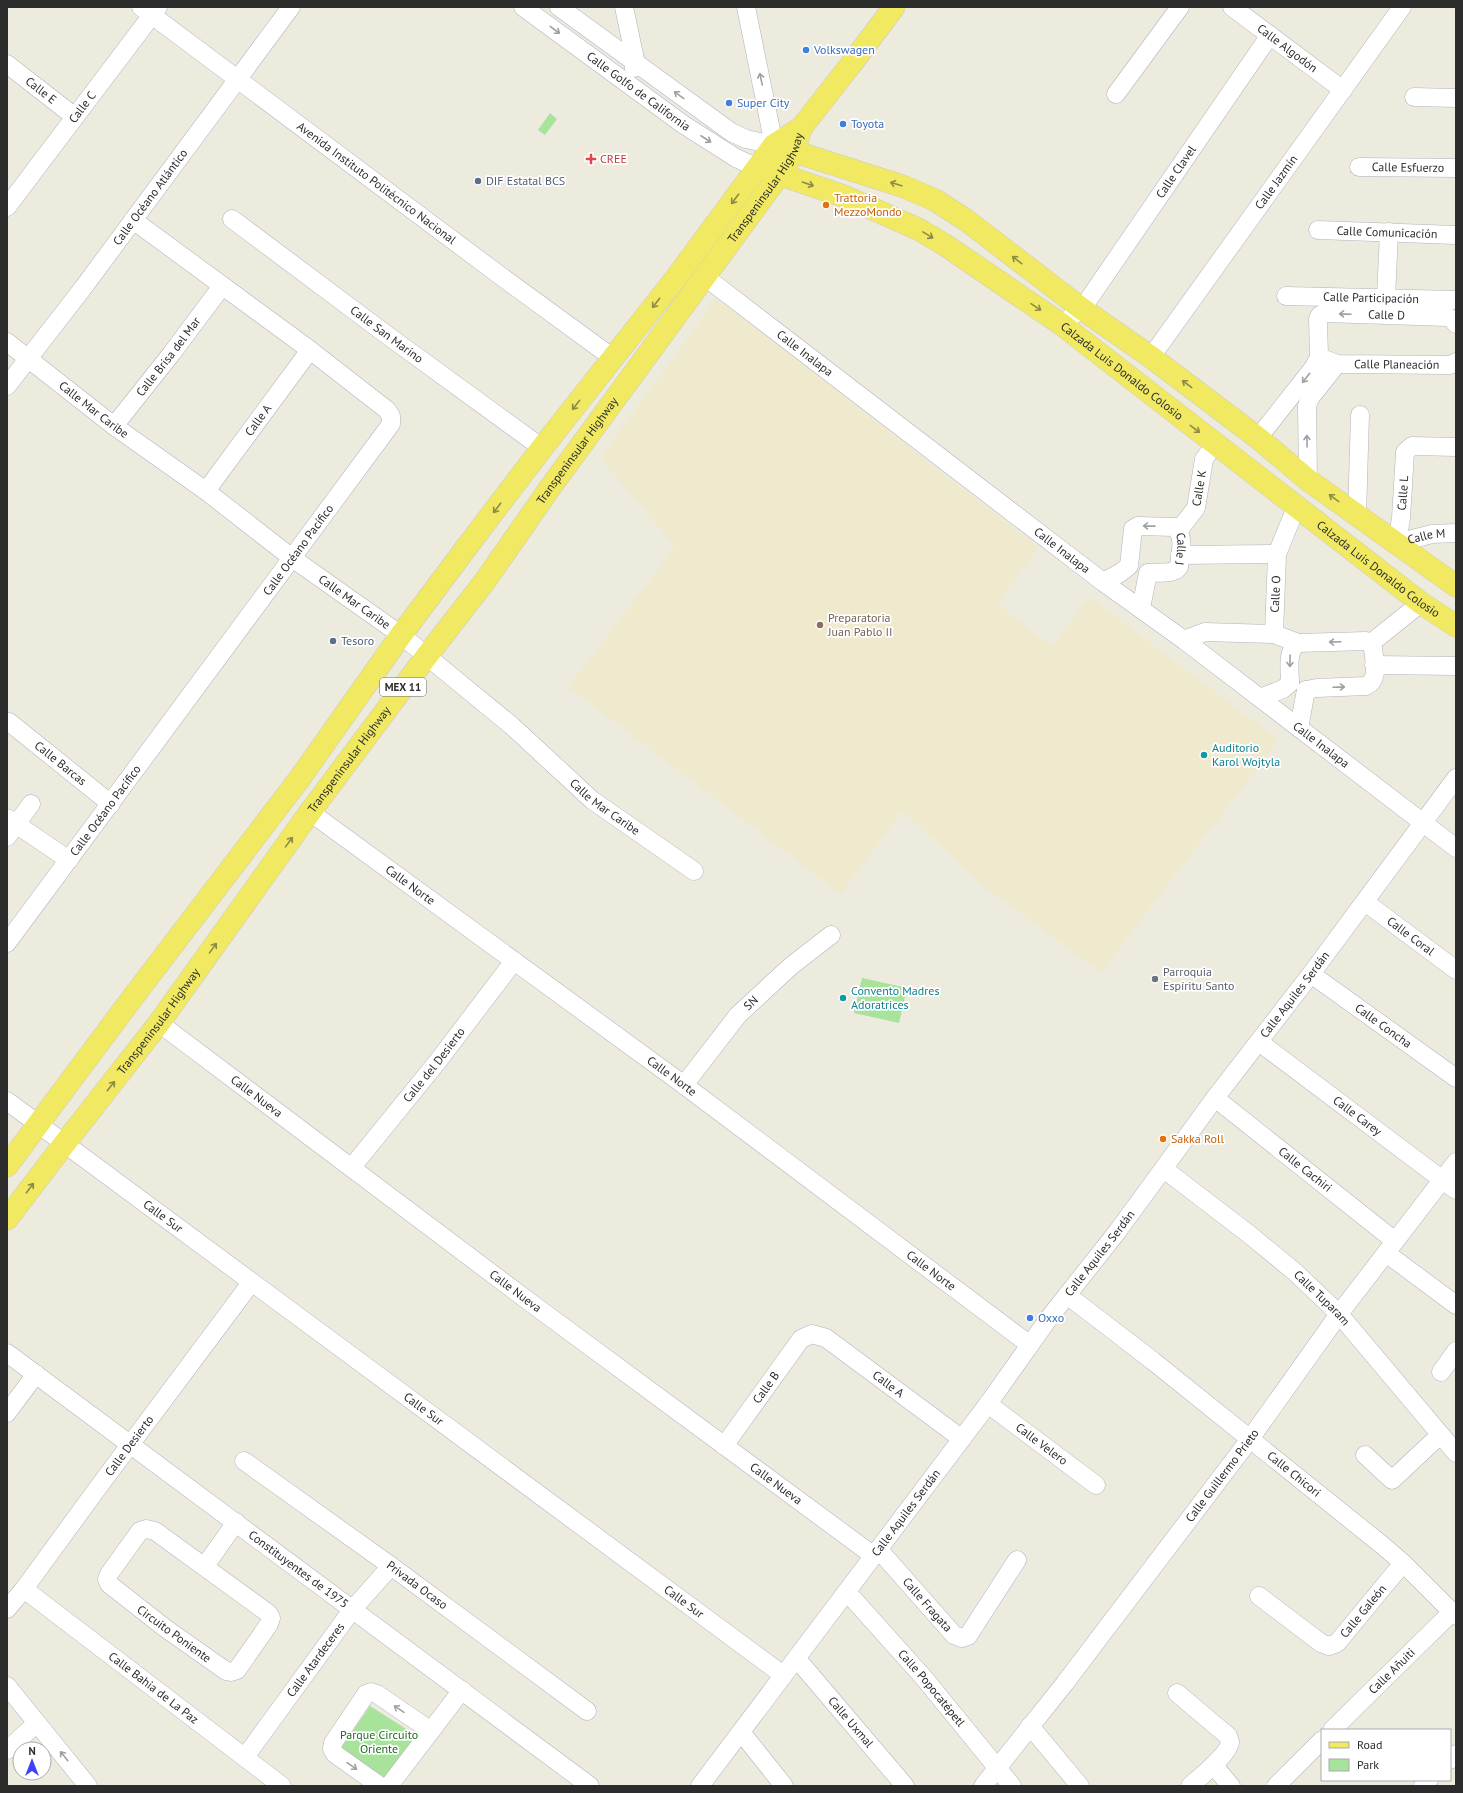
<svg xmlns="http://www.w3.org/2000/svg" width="1463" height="1793" font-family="'PT Sans',sans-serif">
	<rect width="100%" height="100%" fill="#edeade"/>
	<path fill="#efeace" d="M717,298l321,249 -40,57 53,42 39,-49 189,143 -178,232 -113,-82 -86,-79 -61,83 -273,-207 107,-140 -75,-89z"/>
	<g fill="#a7e39b">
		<path d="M550,113l7,6 -12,16 -7,-5z"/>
		<path d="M862,978l45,10 -8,35 -45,-10z"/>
		<path d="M370,1706l47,30 -33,41 -43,-29z"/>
	</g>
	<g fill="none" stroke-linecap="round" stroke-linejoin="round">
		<g stroke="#b2b2bf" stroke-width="19">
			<g id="minor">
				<path id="s1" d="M141,7l357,267 115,84"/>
				<path id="s2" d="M523,7l161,118 52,33 22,10"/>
				<path d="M559,7l172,125 15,7 28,6 -28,-138"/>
				<path d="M624,7l12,57 -2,4"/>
				<path id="s3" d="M1232,7l111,83"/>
				<path id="s4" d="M7,64l68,53"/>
				<path d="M1116,94l64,-87"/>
				<path d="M1414,97l42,1"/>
				<path id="s5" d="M1359,167l97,1"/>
				<path id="s6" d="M7,207l151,-200"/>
				<path id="s7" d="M232,219l155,116 155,113"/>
				<path id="s8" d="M1318,230l138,5"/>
				<path id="s9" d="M704,276l399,306 81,58 272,208"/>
				<path id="s10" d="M1286,296l170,4"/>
				<path d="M1386,298l3,-66"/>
				<path id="s11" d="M1061,324l21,-15 188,-274"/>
				<path id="s12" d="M7,342l107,84 92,65 86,67 109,77 111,91 80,74 102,71"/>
				<path id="s13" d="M1151,357l251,-350"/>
				<path id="s14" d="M1319,357l18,7 113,1 6,-3"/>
				<path id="s15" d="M7,386l76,-98 208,-281"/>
				<path id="s16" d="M114,426l58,-73 50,-67"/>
				<path id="s17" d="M1258,438l56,-71 5,-10 -1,-38 2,-4 5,-2 123,4 5,3 3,4"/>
				<path id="s18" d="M1456,447l-44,-1 -7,6 -4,66 -4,25 35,-9 24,-1"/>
				<path d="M1308,480l-1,-74 3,-8 27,-34"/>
				<path id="s19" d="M206,491l104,-141"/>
				<path d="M1357,515l3,-100"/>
				<path id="s20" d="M1179,530l17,-22 8,-49 11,-15"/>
				<path d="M1180,555l97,-1"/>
				<path id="s21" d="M1103,582l17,-9 9,-7 4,-37 5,-3 36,1c12,8 6,27 5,40 -6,8 -22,5 -31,6l-7,35"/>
				<path id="s22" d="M1274,634l3,-80 20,-49"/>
				<path d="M1184,640l21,-8 69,2 24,9 68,-2 5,2"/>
				<path d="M1371,643l50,-40"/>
				<path d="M1374,665l82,1"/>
				<path d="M1290,683c0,-13 -4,-32 8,-40"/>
				<path d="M1306,690l11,-2 49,-2c14,-6 8,-25 7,-38l-2,-5"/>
				<path d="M1260,698l23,-9 7,-6"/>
				<path id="s23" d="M9,722l102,82"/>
				<path d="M1299,728l7,-38"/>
				<path id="s24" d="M310,812l374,273 346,260"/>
				<path d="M7,818l62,42"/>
				<path d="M7,837l24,-33"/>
				<path id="s25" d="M1365,902l91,68"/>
				<path id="s26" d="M7,943c129,-173 257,-346 384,-519v-8l-4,-6 -77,-60 -177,-130"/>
				<path id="s27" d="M1311,974l145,104"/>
				<path id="s28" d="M159,1023l372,280 343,253"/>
				<path id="s29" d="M1259,1042l197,148"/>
				<path id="s30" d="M684,1085l54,-70 53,-49 40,-31"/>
				<path id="s31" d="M1215,1098l180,143"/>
				<path id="s32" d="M7,1101l776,574"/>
				<path id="s33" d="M352,1167l86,-106 76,-100"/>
				<path id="s34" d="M1164,1169l86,66 45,37 44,42 117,139"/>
				<path d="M1386,1253l70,52"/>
				<path id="s35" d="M1067,1295l86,66 229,184 21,18 53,53"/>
				<path id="s36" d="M7,1353l583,433"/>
				<path d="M1441,1372l15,-21"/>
				<path id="s37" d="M988,1404l108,81"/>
				<path d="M7,1413l29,-39"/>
				<path id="s38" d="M724,1446l77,-107 11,-5 14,4 136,101"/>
				<path d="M1365,1455l27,25 48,-45"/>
				<path id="s39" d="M244,1461l147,105 196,145"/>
				<path d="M146,1529l9,2 113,82 3,5 -2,6 -32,46 -6,2 -5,-1 -61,-43 -56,-44 -2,-5 2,-5 31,-43z"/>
				<path id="s40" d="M879,1550l75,85 8,3 6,-2 49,-76"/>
				<path d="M205,1566l31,-44"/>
				<path id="s41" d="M24,1589l258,197"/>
				<path id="s42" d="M847,1592l77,86 88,108"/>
				<path id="s43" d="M1259,1596l62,47 8,3 8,-3 66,-80"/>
				<path id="s44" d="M7,1609l17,-20 70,-96 157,-210"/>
				<path id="s45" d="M797,1659l108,127"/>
				<path d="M7,1686l81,100"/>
				<path d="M1177,1693l51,43c0,0 2,6 2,6 -1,12 -31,36 -40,44"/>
				<path d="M1030,1726l50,60"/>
				<path id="s46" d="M1332,1730l120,-118"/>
				<path d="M741,1732l43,54"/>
				<path d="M7,1750l30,-27"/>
				<path id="s47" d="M245,1757l107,-147 39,-44"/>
				<path d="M1450,1760l6,-6"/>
				<path d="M1214,1766l17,20"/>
				<path d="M380,1786l-45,-32 -3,-5 1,-6 33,-49 5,-2 6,2 54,37"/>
				<path d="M389,1786l73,-96"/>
				<path id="s48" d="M700,1786l288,-382 61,-86 68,-86 98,-134 96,-124 145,-196"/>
				<path id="s49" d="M983,1786l82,-103 185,-244 89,-125 117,-152"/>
				<path d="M1276,1786l46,-46"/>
				<path d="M1423,1786l6,-6"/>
			</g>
		</g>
		<g stroke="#ccc" stroke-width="23">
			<g id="major">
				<path d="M780,147l122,39 33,14 31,20 116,89 69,48 107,81 50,42 148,106"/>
				<path id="s50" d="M767,170l79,27 74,33 25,15 116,79 360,279 35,23"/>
				<path d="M7,1166l123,-165 170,-223 101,-143 65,-87 76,-100 134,-170 98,-133 27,-17 48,-61 45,-60"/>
				<path id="s51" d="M7,1219l58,-76 94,-120 151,-211 116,-155 59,-76 67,-96 228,-311 14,-22 7,-24"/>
			</g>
		</g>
		<use href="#minor" stroke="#fff" stroke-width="18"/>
		<use href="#major" stroke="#f0e961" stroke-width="22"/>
	</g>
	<defs><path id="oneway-shaft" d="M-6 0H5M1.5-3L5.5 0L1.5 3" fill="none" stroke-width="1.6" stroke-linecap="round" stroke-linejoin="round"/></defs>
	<g stroke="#a0a0a0">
		<use href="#oneway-shaft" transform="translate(555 30) rotate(37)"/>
		<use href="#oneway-shaft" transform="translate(761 79) rotate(-102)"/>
		<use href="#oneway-shaft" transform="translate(679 95) rotate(-144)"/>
		<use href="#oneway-shaft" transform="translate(706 139) rotate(33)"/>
		<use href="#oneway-shaft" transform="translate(1345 314) rotate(-178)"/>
		<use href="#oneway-shaft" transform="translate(1306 378) rotate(128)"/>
		<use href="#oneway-shaft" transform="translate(1307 441) rotate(-91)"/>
		<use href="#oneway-shaft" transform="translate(1149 526) rotate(-179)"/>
		<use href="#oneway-shaft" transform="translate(1335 642) rotate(178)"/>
		<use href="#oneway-shaft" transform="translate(1290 661) rotate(91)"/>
		<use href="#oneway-shaft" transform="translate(1339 687) rotate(-2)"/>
		<use href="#oneway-shaft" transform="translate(399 1709) rotate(-146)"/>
		<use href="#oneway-shaft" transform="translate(64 1756) rotate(-129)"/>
		<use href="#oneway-shaft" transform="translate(352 1766) rotate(35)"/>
	</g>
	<g stroke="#8e8a46">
		<use href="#oneway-shaft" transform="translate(808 184) rotate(19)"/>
		<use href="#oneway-shaft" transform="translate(896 184) rotate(-163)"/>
		<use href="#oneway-shaft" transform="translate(735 199) rotate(127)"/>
		<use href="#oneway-shaft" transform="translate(928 235) rotate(31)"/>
		<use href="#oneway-shaft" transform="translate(1017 260) rotate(-142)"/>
		<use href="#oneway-shaft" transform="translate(656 303) rotate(128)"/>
		<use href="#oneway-shaft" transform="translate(1036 307) rotate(34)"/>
		<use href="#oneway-shaft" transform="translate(1187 384) rotate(-143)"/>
		<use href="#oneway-shaft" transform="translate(576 405) rotate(128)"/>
		<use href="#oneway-shaft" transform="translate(1195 429) rotate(37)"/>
		<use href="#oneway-shaft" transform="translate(1334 498) rotate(-144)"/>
		<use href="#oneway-shaft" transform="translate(497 508) rotate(127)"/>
		<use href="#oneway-shaft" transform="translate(289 842) rotate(-54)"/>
		<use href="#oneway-shaft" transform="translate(213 948) rotate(-54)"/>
		<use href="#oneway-shaft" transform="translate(111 1086) rotate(-52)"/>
		<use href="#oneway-shaft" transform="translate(30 1188) rotate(-53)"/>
	</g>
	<g fill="#3f7fe0" stroke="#fff" stroke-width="1.5">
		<circle cx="806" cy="50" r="4"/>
		<circle cx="729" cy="103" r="4"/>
		<circle cx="843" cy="124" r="4"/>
		<circle cx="1030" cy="1318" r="4"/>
	</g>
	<path fill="#e0444e" stroke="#fff" stroke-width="1.5" d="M589 153h4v4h4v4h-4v4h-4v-4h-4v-4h4z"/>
	<g fill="#5c6f8a" stroke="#fff" stroke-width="1.5">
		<circle cx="478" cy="181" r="4"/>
		<circle cx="333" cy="641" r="4"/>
	</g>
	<g fill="#e8710a" stroke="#fff" stroke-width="1.5">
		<circle cx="826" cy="205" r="4"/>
		<circle cx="1163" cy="1139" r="4"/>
	</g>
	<circle fill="#8d6e63" stroke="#fff" stroke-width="1.5" cx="820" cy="625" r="4"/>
	<g fill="#0f9aa8" stroke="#fff" stroke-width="1.5">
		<circle cx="1204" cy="755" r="4"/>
		<circle cx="843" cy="998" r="4"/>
	</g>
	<circle fill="#6b7280" stroke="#fff" stroke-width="1.5" cx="1155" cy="979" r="4"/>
	<g text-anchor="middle" stroke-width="3.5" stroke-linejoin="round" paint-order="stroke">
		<rect fill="#fff" stroke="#6b6b6b" stroke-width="1" x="380" y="678" width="46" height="18" rx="3"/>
		<g font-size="11" font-weight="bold" fill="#2c2c2c">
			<text x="403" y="691">MEX 11</text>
		</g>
		<g font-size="12" fill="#2c2c2c" stroke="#fff">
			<text dy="4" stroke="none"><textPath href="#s3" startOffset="69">Calle Algodón</textPath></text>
			<text dy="4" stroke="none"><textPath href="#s4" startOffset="43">Calle E</textPath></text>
			<text dy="4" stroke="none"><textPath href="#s2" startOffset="143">Calle Golfo de California</textPath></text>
			<text dy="4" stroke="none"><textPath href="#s6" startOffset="125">Calle C</textPath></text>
			<text dy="4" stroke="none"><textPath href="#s5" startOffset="49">Calle Esfuerzo</textPath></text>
			<text dy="4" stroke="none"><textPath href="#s11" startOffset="192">Calle Clavel</textPath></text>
			<text dy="4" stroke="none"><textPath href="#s13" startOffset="215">Calle Jazmín</textPath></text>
			<text dy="4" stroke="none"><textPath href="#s1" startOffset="294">Avenida Instituto Politécnico Nacional</textPath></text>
			<text dy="4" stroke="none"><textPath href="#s51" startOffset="1281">Transpeninsular Highway</textPath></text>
			<text dy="4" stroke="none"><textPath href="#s15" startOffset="237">Calle Océano Atlántico</textPath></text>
			<text dy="4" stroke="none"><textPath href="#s8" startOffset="69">Calle Comunicación</textPath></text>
			<text dy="4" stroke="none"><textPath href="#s10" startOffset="85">Calle Participación</textPath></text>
			<text dy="4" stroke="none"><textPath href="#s17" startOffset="211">Calle D</textPath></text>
			<text dy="4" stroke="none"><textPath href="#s7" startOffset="193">Calle San Marino</textPath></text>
			<text dy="4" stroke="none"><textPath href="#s9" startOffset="127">Calle Inalapa</textPath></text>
			<text dy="4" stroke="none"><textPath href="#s16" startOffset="88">Calle Brisa del Mar</textPath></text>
			<text dy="4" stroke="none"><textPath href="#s14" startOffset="79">Calle Planeación</textPath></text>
			<text dy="4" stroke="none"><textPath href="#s50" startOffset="411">Calzada Luis Donaldo Colosio</textPath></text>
			<text dy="4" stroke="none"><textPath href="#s12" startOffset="110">Calle Mar Caribe</textPath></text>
			<text dy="4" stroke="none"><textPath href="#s19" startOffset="88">Calle A</textPath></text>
			<text dy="4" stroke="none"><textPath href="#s51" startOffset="957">Transpeninsular Highway</textPath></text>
			<text dy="4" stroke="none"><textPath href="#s20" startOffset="48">Calle K</textPath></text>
			<text transform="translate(1403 493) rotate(-86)" y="4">Calle L</text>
			<text dy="4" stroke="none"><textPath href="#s18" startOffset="175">Calle M</textPath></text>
			<text dy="4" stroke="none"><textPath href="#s21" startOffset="134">Calle J</textPath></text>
			<text dy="4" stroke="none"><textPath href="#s26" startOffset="489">Calle Océano Pacífico</textPath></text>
			<text dy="4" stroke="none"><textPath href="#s9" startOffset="451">Calle Inalapa</textPath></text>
			<text dy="4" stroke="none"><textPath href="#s50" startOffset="735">Calzada Luis Donaldo Colosio</textPath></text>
			<text dy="4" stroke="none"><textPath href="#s22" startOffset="40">Calle O</textPath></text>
			<text dy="4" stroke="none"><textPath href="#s12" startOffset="434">Calle Mar Caribe</textPath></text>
			<text dy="4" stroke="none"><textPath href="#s9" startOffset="775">Calle Inalapa</textPath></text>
			<text dy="4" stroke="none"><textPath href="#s51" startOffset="573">Transpeninsular Highway</textPath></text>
			<text dy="4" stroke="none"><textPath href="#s23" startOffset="66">Calle Barcas</textPath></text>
			<text dy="4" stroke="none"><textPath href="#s12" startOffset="758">Calle Mar Caribe</textPath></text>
			<text dy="4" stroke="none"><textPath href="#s26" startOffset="165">Calle Océano Pacífico</textPath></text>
			<text dy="4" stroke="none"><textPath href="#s24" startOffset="124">Calle Norte</textPath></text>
			<text dy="4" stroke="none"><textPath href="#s25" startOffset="57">Calle Coral</textPath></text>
			<text dy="4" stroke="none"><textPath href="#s48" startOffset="990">Calle Aquiles Serdán</textPath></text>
			<text dy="4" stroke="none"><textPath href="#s30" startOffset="106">SN</textPath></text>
			<text dy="4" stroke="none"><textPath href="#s51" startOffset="249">Transpeninsular Highway</textPath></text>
			<text dy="4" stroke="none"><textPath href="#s27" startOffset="89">Calle Concha</textPath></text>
			<text dy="4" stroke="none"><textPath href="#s33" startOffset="131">Calle del Desierto</textPath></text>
			<text dy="4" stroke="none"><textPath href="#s24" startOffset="448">Calle Norte</textPath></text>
			<text dy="4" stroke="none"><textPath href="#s28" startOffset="122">Calle Nueva</textPath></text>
			<text dy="4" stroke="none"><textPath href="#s29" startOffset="123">Calle Carey</textPath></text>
			<text dy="4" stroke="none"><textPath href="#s31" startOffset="115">Calle Cachiri</textPath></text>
			<text dy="4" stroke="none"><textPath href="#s32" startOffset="194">Calle Sur</textPath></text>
			<text dy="4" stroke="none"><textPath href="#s48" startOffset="666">Calle Aquiles Serdán</textPath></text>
			<text dy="4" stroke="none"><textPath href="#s24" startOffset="772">Calle Norte</textPath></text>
			<text dy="4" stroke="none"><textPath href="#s28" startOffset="446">Calle Nueva</textPath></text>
			<text dy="4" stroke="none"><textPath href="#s34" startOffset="204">Calle Tuparam</textPath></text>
			<text dy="4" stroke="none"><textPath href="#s38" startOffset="236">Calle A</textPath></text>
			<text dy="4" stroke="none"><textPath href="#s38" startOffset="72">Calle B</textPath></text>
			<text dy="4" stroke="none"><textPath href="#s32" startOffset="518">Calle Sur</textPath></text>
			<text dy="4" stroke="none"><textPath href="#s37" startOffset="67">Calle Velero</textPath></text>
			<text dy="4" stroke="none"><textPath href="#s44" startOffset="204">Calle Desierto</textPath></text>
			<text dy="4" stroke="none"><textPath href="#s35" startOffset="289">Calle Chicori</textPath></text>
			<text dy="4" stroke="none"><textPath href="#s49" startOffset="392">Calle Guillermo Prieto</textPath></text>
			<text dy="4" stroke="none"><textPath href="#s28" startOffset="770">Calle Nueva</textPath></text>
			<text dy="4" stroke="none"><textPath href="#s48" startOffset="342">Calle Aquiles Serdán</textPath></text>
			<text dy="4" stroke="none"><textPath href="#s36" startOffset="363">Constituyentes de 1975</textPath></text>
			<text dy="4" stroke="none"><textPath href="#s39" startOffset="213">Privada Ocaso</textPath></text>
			<text dy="4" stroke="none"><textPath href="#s32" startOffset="842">Calle Sur</textPath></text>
			<text dy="4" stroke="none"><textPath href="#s40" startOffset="73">Calle Fragata</textPath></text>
			<text dy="4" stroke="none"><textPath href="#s43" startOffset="136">Calle Galeón</textPath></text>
			<text transform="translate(174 1634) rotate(36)" y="4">Circuito Poniente</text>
			<text dy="4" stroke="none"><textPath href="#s47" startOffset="120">Calle Atardeceres</textPath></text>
			<text dy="4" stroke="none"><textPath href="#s46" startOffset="84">Calle Añuiti</textPath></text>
			<text dy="4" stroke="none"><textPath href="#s41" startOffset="163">Calle Bahia de La Paz</textPath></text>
			<text dy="4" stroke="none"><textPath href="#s42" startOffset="128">Calle Popocatépetl</textPath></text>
			<text dy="4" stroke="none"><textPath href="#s45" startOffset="83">Calle Uxmal</textPath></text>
		</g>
		<g font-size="12" fill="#366cbe" stroke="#fff" text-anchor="start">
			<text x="814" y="54">Volkswagen</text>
			<text x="737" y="107">Super City</text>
			<text x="851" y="128">Toyota</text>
			<text x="1038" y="1322">Oxxo</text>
		</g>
		<g font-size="12" fill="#be3a42" stroke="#fff" text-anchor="start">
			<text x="600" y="163">CREE</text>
		</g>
		<g font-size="12" fill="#4e5e75" stroke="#fff" text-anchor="start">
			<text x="486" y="185">DIF Estatal BCS</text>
			<text x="341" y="645">Tesoro</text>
		</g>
		<g font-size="12" fill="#c56008" stroke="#fff" text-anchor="start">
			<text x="834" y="202">Trattoria<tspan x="834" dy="14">MezzoMondo</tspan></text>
			<text x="1171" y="1143">Sakka Roll</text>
		</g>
		<g font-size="12" fill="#785e54" stroke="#fff" text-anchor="start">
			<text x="828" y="622">Preparatoria<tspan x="828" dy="14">Juan Pablo II</tspan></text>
		</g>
		<g font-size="12" fill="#0d838f" stroke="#fff" text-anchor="start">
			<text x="1212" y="752">Auditorio<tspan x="1212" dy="14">Karol Wojtyla</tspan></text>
			<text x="851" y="995">Convento Madres<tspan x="851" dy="14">Adoratrices</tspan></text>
		</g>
		<g font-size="12" fill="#5b616d" stroke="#fff" text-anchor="start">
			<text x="1163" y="976">Parroquia<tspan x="1163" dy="14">Espíritu Santo</tspan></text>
		</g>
		<g font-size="12" fill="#1d6a1b" stroke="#fff">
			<text x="379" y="1739">Parque Circuito<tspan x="379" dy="14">Oriente</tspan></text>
		</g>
	</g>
	<rect width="1463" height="1793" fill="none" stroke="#2c2c2c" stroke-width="16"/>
	<rect x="1321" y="1729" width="130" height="52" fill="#ffffff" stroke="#ababab"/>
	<rect x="1329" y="1742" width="20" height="6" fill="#f0e961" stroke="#ababab"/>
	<text x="1357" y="1749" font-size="12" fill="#2c2c2c">Road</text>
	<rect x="1329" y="1759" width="20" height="12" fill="#a7e39b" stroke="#ababab"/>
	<text x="1357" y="1769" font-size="12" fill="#2c2c2c">Park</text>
	<g transform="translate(32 1761)"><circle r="19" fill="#ffffff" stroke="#ababab"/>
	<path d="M0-3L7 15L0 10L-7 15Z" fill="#4041f9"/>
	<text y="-6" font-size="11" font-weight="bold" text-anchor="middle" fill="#2c2c2c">N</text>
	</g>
</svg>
